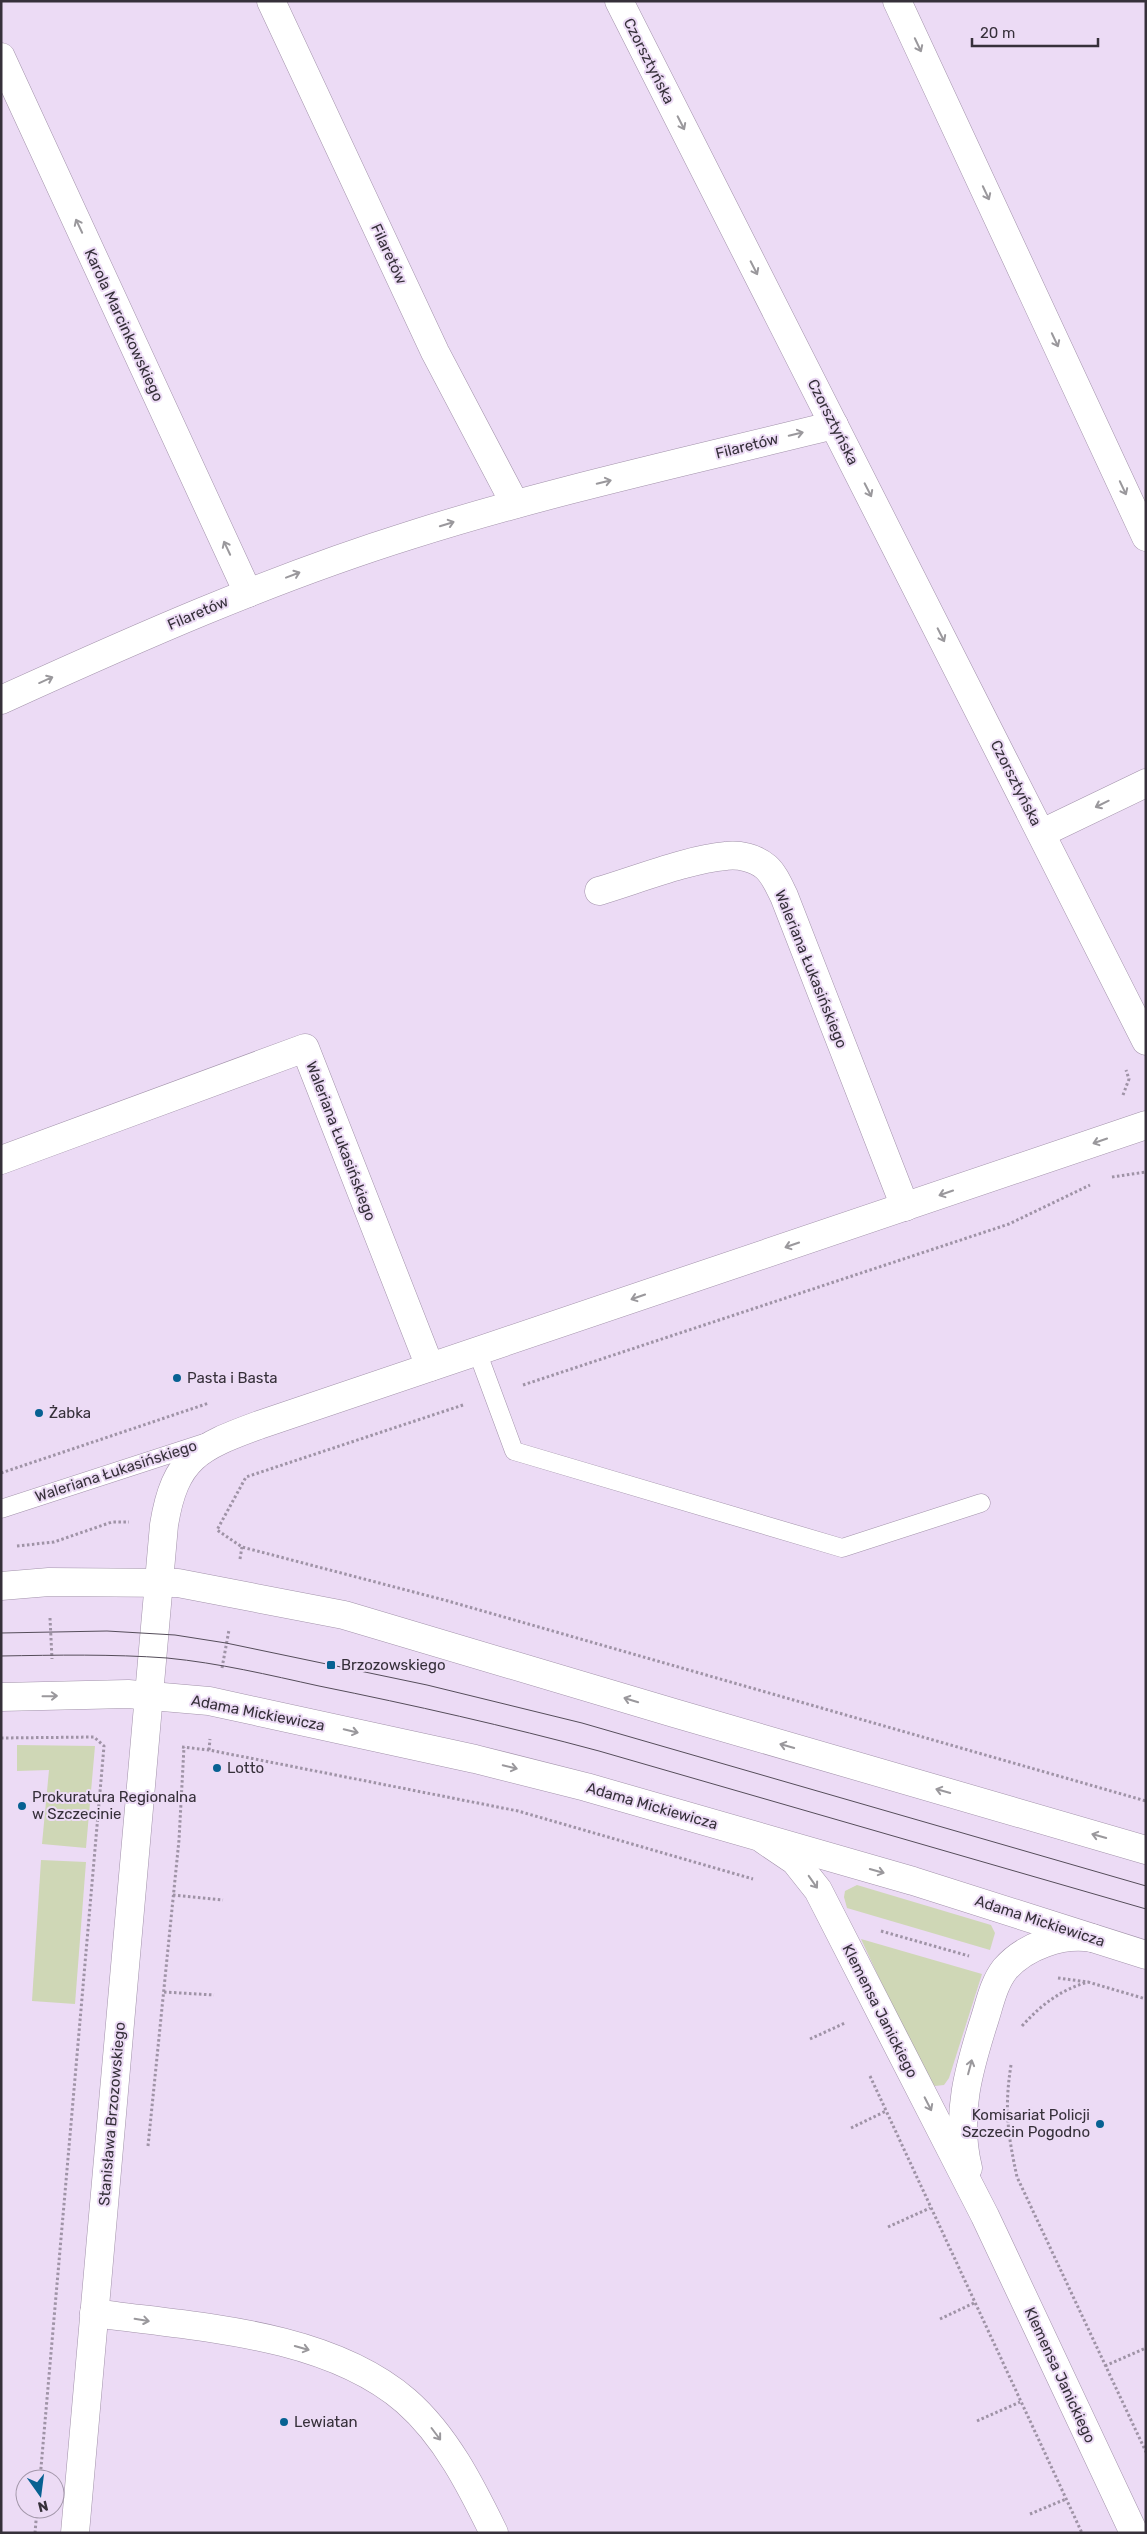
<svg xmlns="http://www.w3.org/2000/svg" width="1147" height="2534" font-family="Rubik,sans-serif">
	<rect width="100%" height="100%" fill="#ecdbf5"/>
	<g fill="#cfd7b6">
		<path d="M17,1745l78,1 -9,102 -44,-4 7,-74 -32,1z"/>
		<path d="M41,1860l45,2 -11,142 -43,-3z"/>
		<path d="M857,1885l134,40 4,8 -5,17 -143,-42 -3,-11 1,-6z"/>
		<path d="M861,1939l121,35 -33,104 -5,7 -9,1 -10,-9z"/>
	</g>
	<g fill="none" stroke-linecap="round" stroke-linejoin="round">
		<g stroke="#a292aa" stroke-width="19">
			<g id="service">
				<path d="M477,1351l37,100 328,97 139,-45"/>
				<path d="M1,1509l203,-66"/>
			</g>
		</g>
		<g stroke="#a292aa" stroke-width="29">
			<g id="minor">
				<path d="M271,1l164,351 80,152"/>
				<path d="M619,1l527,1040"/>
				<path d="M897,1l249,536"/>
				<path d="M1,57l247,536"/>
				<path d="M1,700c134,-61 269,-121 410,-165 139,-44 282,-75 423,-110"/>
				<path d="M1042,833l104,-50"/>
				<path d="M599,891c37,-11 90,-32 127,-35 12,-2 30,2 40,11 8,7 13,19 18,29l121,311"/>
				<path d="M1,1160l304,-112 125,319"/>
				<path d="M764,1840l31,21 23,29 167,326 149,317"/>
				<path d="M968,2168c-13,-53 1,-100 17,-150 5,-16 9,-35 20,-49 20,-23 57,-36 87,-31"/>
				<path d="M94,2313c100,14 232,19 312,88 40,35 65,85 88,132"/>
				<path d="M75,2533l89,-1008c11,-68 35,-78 95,-100l887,-300"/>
			</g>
		</g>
		<g stroke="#a292aa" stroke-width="29">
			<g id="tertiary">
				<path d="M1,1586l48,-4 129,1 166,32 330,98 472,137"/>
				<path d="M1,1697l127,-3 81,7 266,58 111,28 327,94 233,74"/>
			</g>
		</g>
		<g stroke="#9f93a6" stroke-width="3" stroke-dasharray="2.5 2.5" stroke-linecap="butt">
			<path d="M1123,1095l6,-16 -3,-9"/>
			<path d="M1112,1177l34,-5"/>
			<path d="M523,1385l486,-161 81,-39"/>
			<path d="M463,1405l-217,72 -29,53 25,17 206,54 698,200"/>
			<path d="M1,1473l208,-70"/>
			<path d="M17,1546l37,-4 58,-20h17"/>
			<path d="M240,1559l2,-12"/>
			<path d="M50,1618l2,41"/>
			<path d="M222,1668l7,-38"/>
			<path d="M1,1738l93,-1 10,9 -64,733"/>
			<path d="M182,1747l27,3 309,61 235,68"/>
			<path d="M209,1750l1,-11"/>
			<path d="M173,1895l50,5"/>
			<path d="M881,1931l88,25"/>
			<path d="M1058,1978l30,4 58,17"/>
			<path d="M164,1992l50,3"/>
			<path d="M1022,2026c19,-21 38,-36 66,-44"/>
			<path d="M810,2039l35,-16"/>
			<path d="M1011,2065c-7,44 -3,70 6,112l129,275"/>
			<path d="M870,2076l212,457"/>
			<path d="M851,2128l35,-17"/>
			<path d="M148,2146l31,-306 5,-93"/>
			<path d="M888,2227l42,-19"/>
			<path d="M940,2319l34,-16"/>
			<path d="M1105,2366l41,-18"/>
			<path d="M977,2421l43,-19"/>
			<path d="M1030,2514l36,-15"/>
			<path d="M35,2533l2,-24"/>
		</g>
		<use href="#service" stroke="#fff" stroke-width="18"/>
		<use href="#minor" stroke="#fff" stroke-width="28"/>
		<use href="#tertiary" stroke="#fff" stroke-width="28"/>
		<g stroke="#554d5a" stroke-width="1">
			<path d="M1,1633l106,-2 68,4 51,8 201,42 155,38 564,163"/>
			<path d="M1,1656c56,-1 111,-2 166,2 52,5 102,17 152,28 94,19 187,40 280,65l547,158"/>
		</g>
	</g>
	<defs><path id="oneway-shaft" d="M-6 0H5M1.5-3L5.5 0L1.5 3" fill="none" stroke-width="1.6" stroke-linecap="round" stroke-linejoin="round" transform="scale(1.25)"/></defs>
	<g stroke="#9a989c">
		<use href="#oneway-shaft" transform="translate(918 45) rotate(65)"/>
		<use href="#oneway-shaft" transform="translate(681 123) rotate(63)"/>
		<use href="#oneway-shaft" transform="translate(986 193) rotate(65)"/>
		<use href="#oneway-shaft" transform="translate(79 226) rotate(-115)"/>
		<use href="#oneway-shaft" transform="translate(754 268) rotate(63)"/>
		<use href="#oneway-shaft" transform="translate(1055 340) rotate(65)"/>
		<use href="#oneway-shaft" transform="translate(796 434) rotate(-14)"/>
		<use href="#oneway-shaft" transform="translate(604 482) rotate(-14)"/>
		<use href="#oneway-shaft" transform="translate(1123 488) rotate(65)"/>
		<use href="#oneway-shaft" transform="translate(868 490) rotate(63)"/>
		<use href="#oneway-shaft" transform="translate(447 524) rotate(-17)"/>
		<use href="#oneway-shaft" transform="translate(227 548) rotate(-115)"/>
		<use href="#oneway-shaft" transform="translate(293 575) rotate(-21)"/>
		<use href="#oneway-shaft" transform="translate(941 635) rotate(63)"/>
		<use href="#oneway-shaft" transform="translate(46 680) rotate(-24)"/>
		<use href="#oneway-shaft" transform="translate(1102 804) rotate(154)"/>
		<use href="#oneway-shaft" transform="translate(1100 1141) rotate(161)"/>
		<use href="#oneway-shaft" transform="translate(946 1193) rotate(161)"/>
		<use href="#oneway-shaft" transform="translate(792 1245) rotate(161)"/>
		<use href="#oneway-shaft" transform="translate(638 1297) rotate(161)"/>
		<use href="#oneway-shaft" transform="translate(50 1696) rotate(-1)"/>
		<use href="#oneway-shaft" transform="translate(631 1700) rotate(-163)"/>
		<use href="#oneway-shaft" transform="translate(351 1731) rotate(13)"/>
		<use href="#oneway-shaft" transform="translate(787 1746) rotate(-164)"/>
		<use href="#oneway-shaft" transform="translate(510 1767) rotate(14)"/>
		<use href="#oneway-shaft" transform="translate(943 1791) rotate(-164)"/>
		<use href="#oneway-shaft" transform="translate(1099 1836) rotate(-164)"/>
		<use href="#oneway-shaft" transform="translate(877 1871) rotate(16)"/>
		<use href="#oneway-shaft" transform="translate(813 1882) rotate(55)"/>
		<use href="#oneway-shaft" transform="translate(970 2067) rotate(-75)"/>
		<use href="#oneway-shaft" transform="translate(928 2104) rotate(63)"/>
		<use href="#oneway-shaft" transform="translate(142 2320) rotate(9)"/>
		<use href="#oneway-shaft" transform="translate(302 2348) rotate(16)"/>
		<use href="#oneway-shaft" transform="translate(436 2434) rotate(53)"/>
	</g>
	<g fill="#076192" stroke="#ecdbf5" stroke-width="2">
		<circle cx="177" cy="1378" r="5"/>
		<circle cx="39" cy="1413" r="5"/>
		<rect x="326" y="1660" width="10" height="10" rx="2.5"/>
		<circle cx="217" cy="1768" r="5"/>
		<circle cx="22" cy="1806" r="5"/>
		<circle cx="1100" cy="2124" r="5"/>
		<circle cx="284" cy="2422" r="5"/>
	</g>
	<g text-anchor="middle" stroke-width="4" stroke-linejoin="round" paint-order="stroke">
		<g font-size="15" fill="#36303a" stroke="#ecdbf5">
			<text transform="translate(649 61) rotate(63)" y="5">Czorsztyńska</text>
			<text transform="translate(389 254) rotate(65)" y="5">Filaretów</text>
			<text transform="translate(124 325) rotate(65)" y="5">Karola Marcinkowskiego</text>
			<text transform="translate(833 422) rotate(63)" y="5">Czorsztyńska</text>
			<text transform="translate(747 446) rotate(-14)" y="5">Filaretów</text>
			<text transform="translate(198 613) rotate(-23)" y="5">Filaretów</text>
			<text transform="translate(1016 783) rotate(63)" y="5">Czorsztyńska</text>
			<text transform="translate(811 969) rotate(68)" y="5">Waleriana Łukasińskiego</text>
			<text transform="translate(341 1141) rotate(69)" y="5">Waleriana Łukasińskiego</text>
			<text transform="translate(116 1471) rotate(-18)" y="5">Waleriana Łukasińskiego</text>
			<text transform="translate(258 1713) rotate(11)" y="5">Adama Mickiewicza</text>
			<text transform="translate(652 1806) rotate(16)" y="5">Adama Mickiewicza</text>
			<text transform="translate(1040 1921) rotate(18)" y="5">Adama Mickiewicza</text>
			<text transform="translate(880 2011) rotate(63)" y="5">Klemensa Janickiego</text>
			<text transform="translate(112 2114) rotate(-85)" y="5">Stanisława Brzozowskiego</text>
			<text transform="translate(1060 2375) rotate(65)" y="5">Klemensa Janickiego</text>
		</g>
		<g font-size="15" fill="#36303a" stroke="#ecdbf5" text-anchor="start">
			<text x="187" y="1383">Pasta i Basta</text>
			<text x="49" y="1418">Żabka</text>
			<text x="341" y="1670">Brzozowskiego</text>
			<text x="227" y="1773">Lotto</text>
			<text x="32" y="1802">Prokuratura Regionalna<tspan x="32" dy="17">w Szczecinie</tspan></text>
			<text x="1090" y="2120" text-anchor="end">Komisariat Policji<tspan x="1090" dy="17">Szczecin Pogodno</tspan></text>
			<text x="294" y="2427">Lewiatan</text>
		</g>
	</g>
	<rect width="1147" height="2534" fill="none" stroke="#36303a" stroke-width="5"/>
	<g transform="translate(40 2494) rotate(166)"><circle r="24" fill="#ecdbf5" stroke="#a397aa"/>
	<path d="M0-4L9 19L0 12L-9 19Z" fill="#076192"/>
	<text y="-8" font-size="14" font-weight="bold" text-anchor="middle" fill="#36303a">N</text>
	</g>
	<path d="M972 38v8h126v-8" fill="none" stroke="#36303a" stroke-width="2.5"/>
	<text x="980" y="38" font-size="15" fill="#36303a" stroke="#ecdbf5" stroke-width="4" paint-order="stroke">20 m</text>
</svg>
